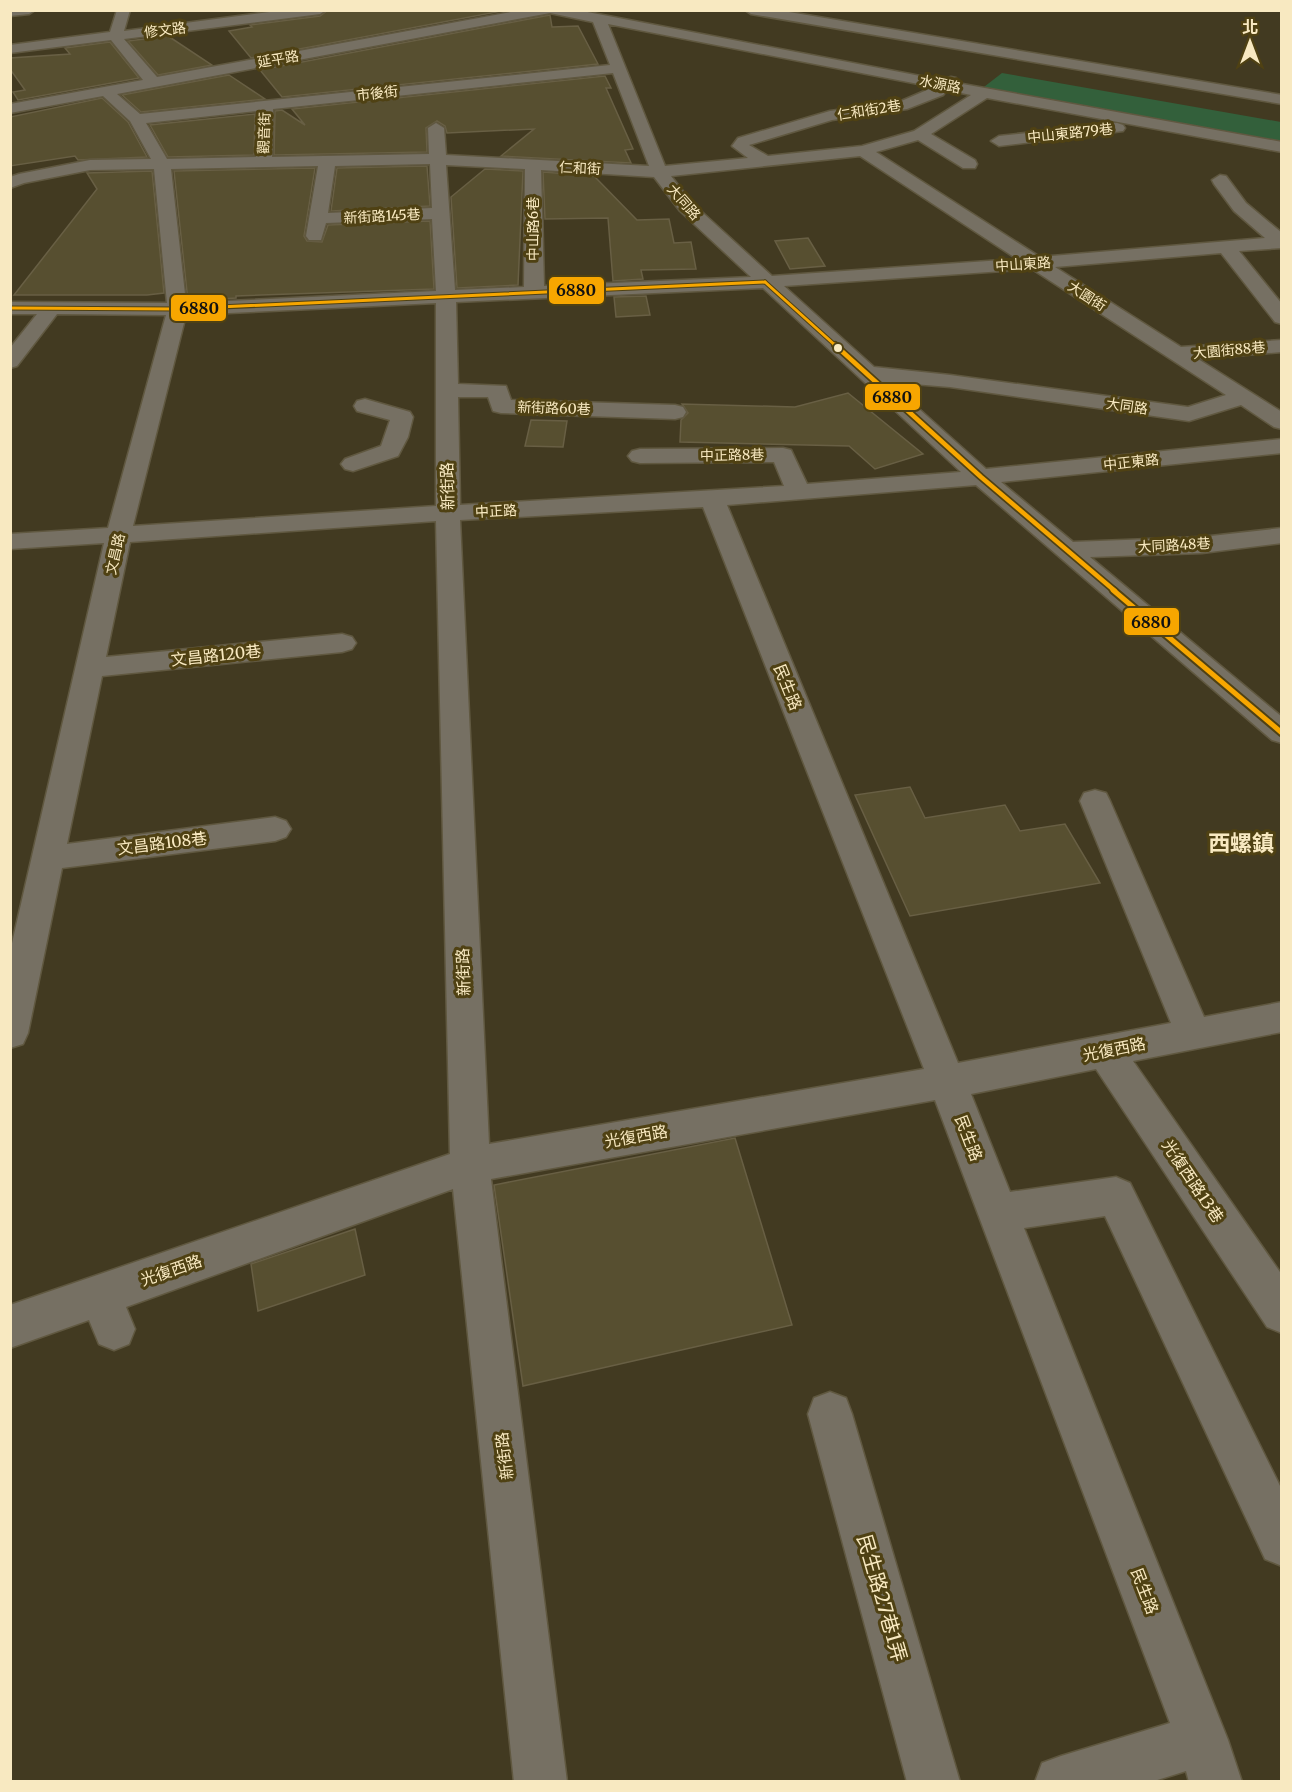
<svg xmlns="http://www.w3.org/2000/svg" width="1292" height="1792" font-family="Merriweather,'Noto Sans TC',serif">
	<rect width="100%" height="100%" fill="#423a21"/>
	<path fill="#33603b" d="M1002,73l279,49v22l-301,-54z"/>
	<g fill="#574f30" stroke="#685f44" stroke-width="1.5">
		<path d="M328,10h179l-256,48 -22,-27 23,-4 -2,-2 70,-9z"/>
		<path d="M550,15l2,12 26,-1 20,38 -316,33 -22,-27z"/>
		<path d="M168,36l44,29 -54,10 -30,-34z"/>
		<path d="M110,42l29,36 -121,22 -5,-8 12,-2 -15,-21v-11l60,-4 -5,-6z"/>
		<path d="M229,75l36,24 -124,13 -19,-17z"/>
		<path d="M605,76l6,12h-5l27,61 -8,1 6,13 -130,-7 33,-27 -87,4 -2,-7 -8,-5 -11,7 1,24 -153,3 1,-44 7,-1 23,15 -13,-16z"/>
		<path d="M102,98l26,24 19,35 -69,3 -3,-4 -65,10v-49z"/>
		<path d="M255,114l-1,41 -86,2 -18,-32z"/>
		<path d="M427,166l3,40 -99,5 6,-43z"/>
		<path d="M315,168l-11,68 3,5 15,1 6,-17 102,-4 4,68 -198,7v2l-48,3 -14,-130z"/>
		<path d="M485,169l38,2 -5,114 -61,3 -6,-91z"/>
		<path d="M152,171l12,122 -17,2h-133l83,-106 -10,-16z"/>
		<path d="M543,172l51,4 43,44 32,-1 5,24 17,-1 5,27 -55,1 2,9 -30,2 -5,-63 -63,1z"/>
		<path d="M808,238l17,28 -35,3 -15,-28z"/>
		<path d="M646,296l4,19 -34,2 -2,-20z"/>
		<path d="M848,393l75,61 -48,15 -26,-23 -169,-4 1,-22 7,-7 -6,-9 113,3z"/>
		<path d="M531,420l36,1 -4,26 -38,-1z"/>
		<path d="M910,787l15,31 80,-13 15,26 45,-7 35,59 -190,33 -55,-121z"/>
		<path d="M735,1138l57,187 -269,61 -29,-201z"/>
		<path d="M355,1229l10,46 -107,36 -7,-47z"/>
	</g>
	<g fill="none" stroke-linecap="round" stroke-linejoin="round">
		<g stroke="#605840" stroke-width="3">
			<g id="minor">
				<path d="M10,10h25l-6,4 -19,2z"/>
				<path d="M117,10h13l-6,21 161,-21h41l-6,4 -196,25 33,38 365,-67h55l364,70 10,-3 5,1 1,5 325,59v10l-295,-54 -56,36 44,26 2,4 -2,4h-12l-45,-28 -42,12 164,105 225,-19 -31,-27 -20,-27 -2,-4 8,-5 6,1 20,27 36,30v15l-43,3 43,53v20l-7,-2 -54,-69 -166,14 126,80 101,-7v12l-84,7 84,53v17l-8,-2 -33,-22 -52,16 -239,-34 -61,-5 97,87 296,-30v14l-281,29 72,60 129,-5 80,-9v15l-80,10 -112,4 192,160v26l-10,-3 -296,-255 -249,20 231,558 213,-40 -91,-222 4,-8 11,-3 11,3 4,8 94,216 78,-15v30l-149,29 149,214v58l-15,-6 -171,-258 -125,25 39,98 106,-15 14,6 152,307v76l-17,-7 -160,-343 -81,12 204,512 14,42h-53l-3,-11 -35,11h-116l7,-19 19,-7 109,-33 -235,-623 -444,79 76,603h-53l-61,-593 -327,118 9,22 -6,15 -15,6 -15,-6 -10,-24 -79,28v-43l440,-151 -14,-633 -306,21 -24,115 236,-23 10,3 4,6 -4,6 -10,3 -240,24 -35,168 208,-27 11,4 5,8 -5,8 -11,4 -213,27 -34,165 -5,11 -13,4v-96l94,-409 -94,6v-15l98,-6 58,-213 -109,-1 -40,52 -7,2v-20l27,-34h-27v-12l157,1 -13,-134 -64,1 -66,13 -14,5v-11l9,-3 71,-14 61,-1 -21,-38 -27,-25 -93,17v-9l133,-24 -32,-40 -101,13v-8l100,-13zM550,13l43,9 17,43 -470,49 -23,-20zM608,24l326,63 -35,15 -69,9 -92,27 -6,8 16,12 -83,8zM613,73l36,93 -203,-11 -2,-27 -8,-5 -8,5 1,26 -157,3 1,-48zM947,90l24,5 -57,36 -52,15 -94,10 -19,-11 83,-25 75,-11 36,-14zM257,111l-1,46 -89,2 -21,-36zM860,156l157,103 -245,17 -80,-73 -21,-27zM430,164l2,44 -104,5 7,-47zM446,165l79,4 -1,118 -69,3zM318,166l-12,70 3,4h12l5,-17 106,-4 4,72 -250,12 -15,-134zM541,170l113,7 26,34 71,66 -207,9zM1032,269l194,126 -38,12 -238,-32 -76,-8 -90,-81zM763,288l198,184 -154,12 -16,-34 -8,-2 -143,1 -8,2 -4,5 4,5 8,2 134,-1 10,24 -324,19 -2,-108h30l5,14 8,2 174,6 8,-2 3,-5 -3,-5 -8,-2 -164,-5 -5,-14 -48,-2 -2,-82zM436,303v203l-303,20 53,-211zM703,507l221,562 -435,75 -29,-624z"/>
				<path d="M745,10h32l505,85v9l-531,-90z"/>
				<path d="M1117,123l6,2 2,3 -2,3 -124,15 -8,-5 8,-5z"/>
				<path d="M365,399l45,13 3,5 -5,20 -10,19 -45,15 -8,-2 -4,-5 4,-5 36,-13 9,-26 -33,-9 -3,-5 3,-5z"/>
				<path d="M830,1392l16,6 6,16 108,368h-53l-99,-368 6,-16z"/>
			</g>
		</g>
		<use href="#minor" fill="#767063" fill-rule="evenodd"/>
		<g stroke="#4f4113" stroke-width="5">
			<g id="bus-1-far2">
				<path d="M765,282l71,64"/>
				<path d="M10,308l167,1 588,-27"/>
			</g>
		</g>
		<g stroke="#4f4113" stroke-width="8">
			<path id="bus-1-far1" d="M835,345l146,132 134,114"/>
		</g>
		<g stroke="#4f4113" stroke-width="9">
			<path id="bus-1" d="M1113,590l169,143"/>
		</g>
		<use href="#bus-1-far2" stroke="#f7a600" stroke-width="3"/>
		<use href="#bus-1-far1" stroke="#f7a600" stroke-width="4.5"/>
		<use href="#bus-1" stroke="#f7a600" stroke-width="5"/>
	</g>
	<circle fill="#f8e9c1" stroke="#4f4113" stroke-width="2" cx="838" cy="348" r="5"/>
	<g text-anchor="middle" stroke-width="6" stroke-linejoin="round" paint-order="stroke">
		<g font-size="14" fill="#f8e9c1" stroke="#4f4113">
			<text transform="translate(165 30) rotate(-7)" y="5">修文路</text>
			<text transform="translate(278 59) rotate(-10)" y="5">延平路</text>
			<text transform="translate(940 84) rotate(11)" y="5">水源路</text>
			<text transform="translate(377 93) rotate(-6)" y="5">市後街</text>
			<text transform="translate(869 110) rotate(-9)" y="5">仁和街2巷</text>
			<text transform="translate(264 133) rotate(-88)" y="5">觀音街</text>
			<text transform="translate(1070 133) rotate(-6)" y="5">中山東路79巷</text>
			<text transform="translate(580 168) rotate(3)" y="5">仁和街</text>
			<text transform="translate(684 202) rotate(49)" y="5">大同路</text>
			<text transform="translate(382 216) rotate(-3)" y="5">新街路145巷</text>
			<text transform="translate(533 229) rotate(-90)" y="5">中山路6巷</text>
			<text transform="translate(1023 264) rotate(-4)" y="5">中山東路</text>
			<text transform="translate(1087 296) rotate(33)" y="5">大園街</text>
			<text transform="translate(1229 350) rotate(-5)" y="5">大園街88巷</text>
			<text transform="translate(1127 406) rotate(8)" y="5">大同路</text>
			<text transform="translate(554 408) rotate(2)" y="5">新街路60巷</text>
			<text transform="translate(732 455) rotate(-1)" y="5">中正路8巷</text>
			<text transform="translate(1131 462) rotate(-6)" y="5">中正東路</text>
			<text transform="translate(496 511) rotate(-3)" y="5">中正路</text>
			<text transform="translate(1174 545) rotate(-3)" y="5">大同路48巷</text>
			<text transform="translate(115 554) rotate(-77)" y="5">文昌路</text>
		</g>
		<g font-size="16" fill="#f8e9c1" stroke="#4f4113">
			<text transform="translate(447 486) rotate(-91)" y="6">新街路</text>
			<text transform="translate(216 655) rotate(-6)" y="6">文昌路120巷</text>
			<text transform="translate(788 687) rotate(68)" y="6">民生路</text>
			<text transform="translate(162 843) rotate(-7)" y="6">文昌路108巷</text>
			<text transform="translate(463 972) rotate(-92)" y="6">新街路</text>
			<text transform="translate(1114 1049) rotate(-11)" y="6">光復西路</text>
			<text transform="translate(636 1136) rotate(-10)" y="6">光復西路</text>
			<text transform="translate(969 1138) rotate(69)" y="6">民生路</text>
			<text transform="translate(1193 1181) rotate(56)" y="6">光復西路13巷</text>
			<text transform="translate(171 1270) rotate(-19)" y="6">光復西路</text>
			<text transform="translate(504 1456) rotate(-97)" y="6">新街路</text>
			<text transform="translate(1145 1591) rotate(69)" y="6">民生路</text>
		</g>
		<g font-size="20" fill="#f8e9c1" stroke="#4f4113">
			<text transform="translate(882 1598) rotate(74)" y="7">民生路27巷1弄</text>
		</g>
		<g font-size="22" font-weight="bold" fill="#f8e9c1" stroke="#4f4113">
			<text x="1241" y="851">西螺鎮</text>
		</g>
	</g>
	<g stroke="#4f4113" stroke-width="2">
		<rect x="548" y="276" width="57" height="29" rx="6" fill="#f7a600"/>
		<rect x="170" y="294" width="57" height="28" rx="6" fill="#f7a600"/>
		<rect x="864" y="383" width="57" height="28" rx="6" fill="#f7a600"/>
		<rect x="1123" y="607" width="57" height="29" rx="6" fill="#f7a600"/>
	</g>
	<g font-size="16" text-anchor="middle" font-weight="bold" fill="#111">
		<text x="576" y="296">6880</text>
		<text x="199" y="314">6880</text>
		<text x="892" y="403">6880</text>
		<text x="1151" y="628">6880</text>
	</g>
	<rect width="1292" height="1792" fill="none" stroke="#f8e9c1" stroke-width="24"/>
	<g transform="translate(1250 42)" stroke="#4f4113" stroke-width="4.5" paint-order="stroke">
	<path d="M0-4.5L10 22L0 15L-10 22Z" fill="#f8e9c1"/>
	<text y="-9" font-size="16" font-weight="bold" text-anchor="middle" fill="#f8e9c1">北</text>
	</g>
</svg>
